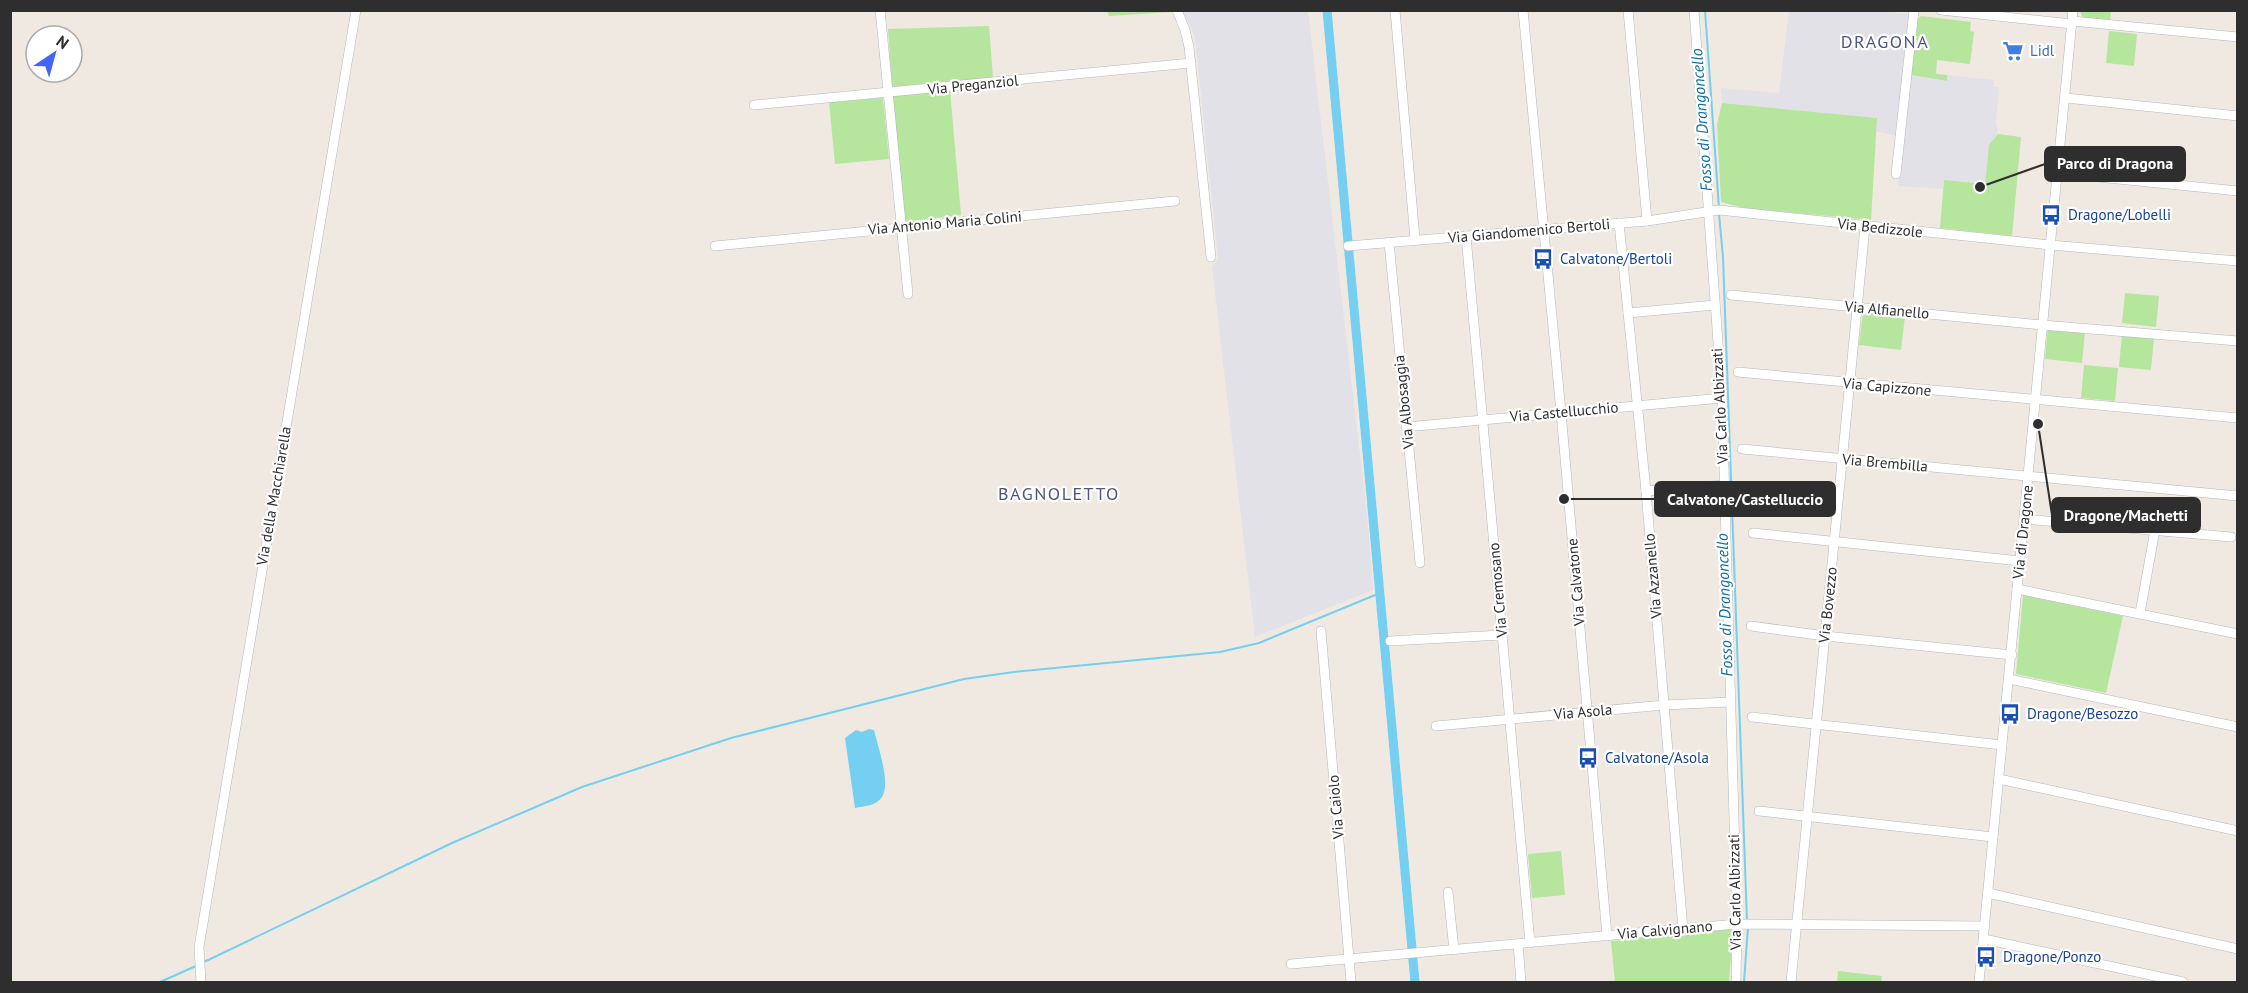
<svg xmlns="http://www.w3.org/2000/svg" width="2248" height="993" font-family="'PT Sans',sans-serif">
	<rect width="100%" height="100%" fill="#efe9e1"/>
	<g fill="#e3e1e8">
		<path d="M1863,10l46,4 -13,122 -20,-5 1,-13 -155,-15 -1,-15 58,5 10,-82z"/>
		<path d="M1183,11h125l59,503 6,76 -118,47 -43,-370 6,-8 -23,-222z"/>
		<path d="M1911,75l35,6 1,-6 47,5v7h5l-3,34 2,13 -9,11 -4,39 -41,-4 -1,9 -45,-3z"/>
	</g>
	<g fill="#b6e59e">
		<path d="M1171,11l1,1 -63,4 -2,-5z"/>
		<path d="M2080,11h31l-1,9 -27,-2z"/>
		<path d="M1921,16l50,6 -1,9 4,1 -4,32 -33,-4 -1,14 11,1v6l-36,-6 7,-56z"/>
		<path d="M989,26l4,52 -101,9 -4,-58z"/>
		<path d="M2109,31l28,3 -3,32 -28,-3z"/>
		<path d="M950,91l11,124 -57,7 -11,-127z"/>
		<path d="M883,98l6,61 -54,5 -6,-62z"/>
		<path d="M1722,103l155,15 -6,102 -127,-12 -23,-6 -4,-78z"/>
		<path d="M1998,134l23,3 -9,99 -72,-8 4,-48 41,4 4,-39z"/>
		<path d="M2125,293l34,3 -3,31 -34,-4z"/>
		<path d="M1863,312l42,4 -4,34 -42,-5z"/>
		<path d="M2048,328l37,3 -3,32 -37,-4z"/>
		<path d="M2122,334l32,3 -3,33 -32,-3z"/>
		<path d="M2084,365l34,3 -3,33 -34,-3z"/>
		<path d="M2023,595l100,21 -17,77 -90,-19z"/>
		<path d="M1561,851l4,44 -33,3 -4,-44z"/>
		<path d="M1733,929l-4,53h-114l-4,-41z"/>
		<path d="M1838,971l44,5 -1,6h-44z"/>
	</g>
	<path fill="#75cff0" d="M869,729l5,1c4,17 17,53 8,67 -6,9 -18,9 -27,11l-10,-70 11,-8 6,2z"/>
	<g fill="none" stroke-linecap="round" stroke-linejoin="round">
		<g stroke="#75cff0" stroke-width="2">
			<path d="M1705,10l14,198"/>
			<path d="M1719,214l4,43 24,664"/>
			<path d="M204,962l248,-119 130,-56 149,-49 233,-59 50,-7 206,-20 39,-9 121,-50"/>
			<path d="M160,982l36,-16"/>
			<path d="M1744,982l4,-55"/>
		</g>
		<path stroke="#75cff0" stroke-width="9" d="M1327,10l88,972"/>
		<g stroke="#b4b7c1" stroke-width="10">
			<g id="minor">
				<path d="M880,10l28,284"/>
				<path d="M1177,10l8,20 4,17 22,210"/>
				<path d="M1395,10l20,229"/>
				<path d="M1523,10l38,402 46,524"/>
				<path d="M1628,10l19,211"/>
				<path d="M1694,10l28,388 15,526 -1,58"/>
				<path d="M1941,10l131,14"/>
				<path d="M2072,21l166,16"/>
				<path d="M2066,98l172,18"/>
				<path d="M754,105l437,-42"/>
				<path d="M2058,173l180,18"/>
				<path d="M1896,174l18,-164"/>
				<path d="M1619,223l27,268 37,438"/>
				<path d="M1466,236l64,707"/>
				<path d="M1389,242l31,321"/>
				<path d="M715,246l460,-45"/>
				<path d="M1348,246l299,-25 72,-11 331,35 188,16"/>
				<path d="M1731,295l311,30 196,16"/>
				<path d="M1628,313l87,-8"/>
				<path d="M1738,372l500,46"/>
				<path d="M1406,427l316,-29"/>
				<path d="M1742,449l496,47"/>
				<path d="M1646,491l78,-6"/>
				<path d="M2024,519l207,18"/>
				<path d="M1753,533l267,28"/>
				<path d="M2017,589l221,45"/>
				<path d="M2140,613l15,-83"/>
				<path d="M1751,626l74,10 187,19"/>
				<path d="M1321,631l30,351"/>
				<path d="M1390,641l112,-6"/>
				<path d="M2009,679l229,48"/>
				<path d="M1752,717l250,28"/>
				<path d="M1436,726l228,-21 66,-3"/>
				<path d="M1999,779l239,52"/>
				<path d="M1759,811l234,26"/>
				<path d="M1448,892l6,58"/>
				<path d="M1988,893l250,56"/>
				<path d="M1984,939l199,43"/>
				<path d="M1518,944l3,38"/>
				<path d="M1291,964l446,-40 248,2"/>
				<path d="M201,982l-2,-35 157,-937"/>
				<path d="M1791,982l74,-755"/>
				<path d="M1979,982l94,-972"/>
			</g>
		</g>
		<use href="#minor" stroke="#fff" stroke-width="9"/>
	</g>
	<defs>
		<g id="supermarket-bare" transform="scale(1.62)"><path d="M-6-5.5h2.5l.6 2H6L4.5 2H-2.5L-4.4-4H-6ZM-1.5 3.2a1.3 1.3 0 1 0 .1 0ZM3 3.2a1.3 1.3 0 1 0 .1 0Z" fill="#3f7fe0" stroke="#fff" stroke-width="2.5" paint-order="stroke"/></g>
		<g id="bus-bare" transform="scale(1.62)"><path d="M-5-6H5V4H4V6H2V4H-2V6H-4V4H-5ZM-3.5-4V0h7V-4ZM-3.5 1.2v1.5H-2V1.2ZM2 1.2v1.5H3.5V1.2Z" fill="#1a4fb4" stroke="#fff" stroke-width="2.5" paint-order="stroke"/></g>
	</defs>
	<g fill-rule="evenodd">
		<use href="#supermarket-bare" x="2013" y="51"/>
		<use href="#bus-bare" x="2051" y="215"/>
		<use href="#bus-bare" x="1543" y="259"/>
		<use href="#bus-bare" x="2010" y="714"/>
		<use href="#bus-bare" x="1588" y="758"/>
		<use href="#bus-bare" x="1986" y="957"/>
	</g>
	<g text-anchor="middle" stroke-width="4.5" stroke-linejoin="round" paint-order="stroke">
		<g font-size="15" fill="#366cbe" stroke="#fff" text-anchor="start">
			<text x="2030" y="56">Lidl</text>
		</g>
		<g font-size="15" fill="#2e2e2e" stroke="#fff">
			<text transform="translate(973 85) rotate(-6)" y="5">Via Preganziol</text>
			<text transform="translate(945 223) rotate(-5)" y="5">Via Antonio Maria Colini</text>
			<text transform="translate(1880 228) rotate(6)" y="5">Via Bedizzole</text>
			<text transform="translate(1529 231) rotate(-5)" y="5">Via Giandomenico Bertoli</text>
			<text transform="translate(1887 310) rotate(5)" y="5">Via Alfianello</text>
			<text transform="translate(1887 387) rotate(5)" y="5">Via Capizzone</text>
			<text transform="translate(1404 402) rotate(-96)" y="5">Via Albosaggia</text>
			<text transform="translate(1720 406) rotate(-93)" y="5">Via Carlo Albizzati</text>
			<text transform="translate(1564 412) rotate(-5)" y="5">Via Castellucchio</text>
			<text transform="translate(1885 463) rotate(5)" y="5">Via Brembilla</text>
			<text transform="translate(274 496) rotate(-80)" y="5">Via della Macchiarella</text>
			<text transform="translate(2023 532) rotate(-84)" y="5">Via di Dragone</text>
			<text transform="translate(1653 576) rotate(-95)" y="5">Via Azzanello</text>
			<text transform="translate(1576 582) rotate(-95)" y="5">Via Calvatone</text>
			<text transform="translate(1498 590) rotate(-95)" y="5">Via Cremosano</text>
			<text transform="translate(1828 605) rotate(-84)" y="5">Via Bovezzo</text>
			<text transform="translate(1583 712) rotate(-5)" y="5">Via Asola</text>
			<text transform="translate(1336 807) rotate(-95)" y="5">Via Caiolo</text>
			<text transform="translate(1735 892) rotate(-91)" y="5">Via Carlo Albizzati</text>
			<text transform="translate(1665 930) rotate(-5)" y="5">Via Calvignano</text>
		</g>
		<g font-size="15" fill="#164399" stroke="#fff" text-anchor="start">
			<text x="2068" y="220">Dragone/Lobelli</text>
			<text x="1560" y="264">Calvatone/Bertoli</text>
			<text x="2027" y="719">Dragone/Besozzo</text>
			<text x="1605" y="763">Calvatone/Asola</text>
			<text x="2003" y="962">Dragone/Ponzo</text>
		</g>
		<g font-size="16" font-style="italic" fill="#0d6fa3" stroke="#fff">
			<text transform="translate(1701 120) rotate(-94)" y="6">Fosso di Drangoncello</text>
			<text transform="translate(1724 605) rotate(-92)" y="6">Fosso di Drangoncello</text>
		</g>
		<g font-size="18" letter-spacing="1.5" fill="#4d5680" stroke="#fff">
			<text x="1885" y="48">DRAGONA</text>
			<text x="1059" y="500">BAGNOLETTO</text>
		</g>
	</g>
	<path fill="none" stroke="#2e2e2e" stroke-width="2" d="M1980 187L2045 164M1564 499L1655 499M2038 424L2052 515"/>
	<g fill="#2e2e2e" stroke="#fff" stroke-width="2">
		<circle cx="1980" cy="187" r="6"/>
		<circle cx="1564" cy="499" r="6"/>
		<circle cx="2038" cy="424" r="6"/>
	</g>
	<g fill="#2e2e2e" stroke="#2e2e2e" stroke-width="2">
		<rect x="2045" y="147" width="140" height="34" rx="6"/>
		<rect x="1655" y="482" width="180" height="34" rx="6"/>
		<rect x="2052" y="498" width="148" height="34" rx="6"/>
	</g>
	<g font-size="16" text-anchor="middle" font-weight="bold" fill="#fff">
		<text x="2115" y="169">Parco di Dragona</text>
		<text x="1745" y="505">Calvatone/Castelluccio</text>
		<text x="2126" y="521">Dragone/Machetti</text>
	</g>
	<rect width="2248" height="993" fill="none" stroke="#2e2e2e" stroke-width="24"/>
	<g transform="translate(54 54) rotate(36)"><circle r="28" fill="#ffffff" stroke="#ababab" stroke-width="1.5"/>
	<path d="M0-4.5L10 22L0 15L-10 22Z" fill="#4264fb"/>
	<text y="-9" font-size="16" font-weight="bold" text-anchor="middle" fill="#2e2e2e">N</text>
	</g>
</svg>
